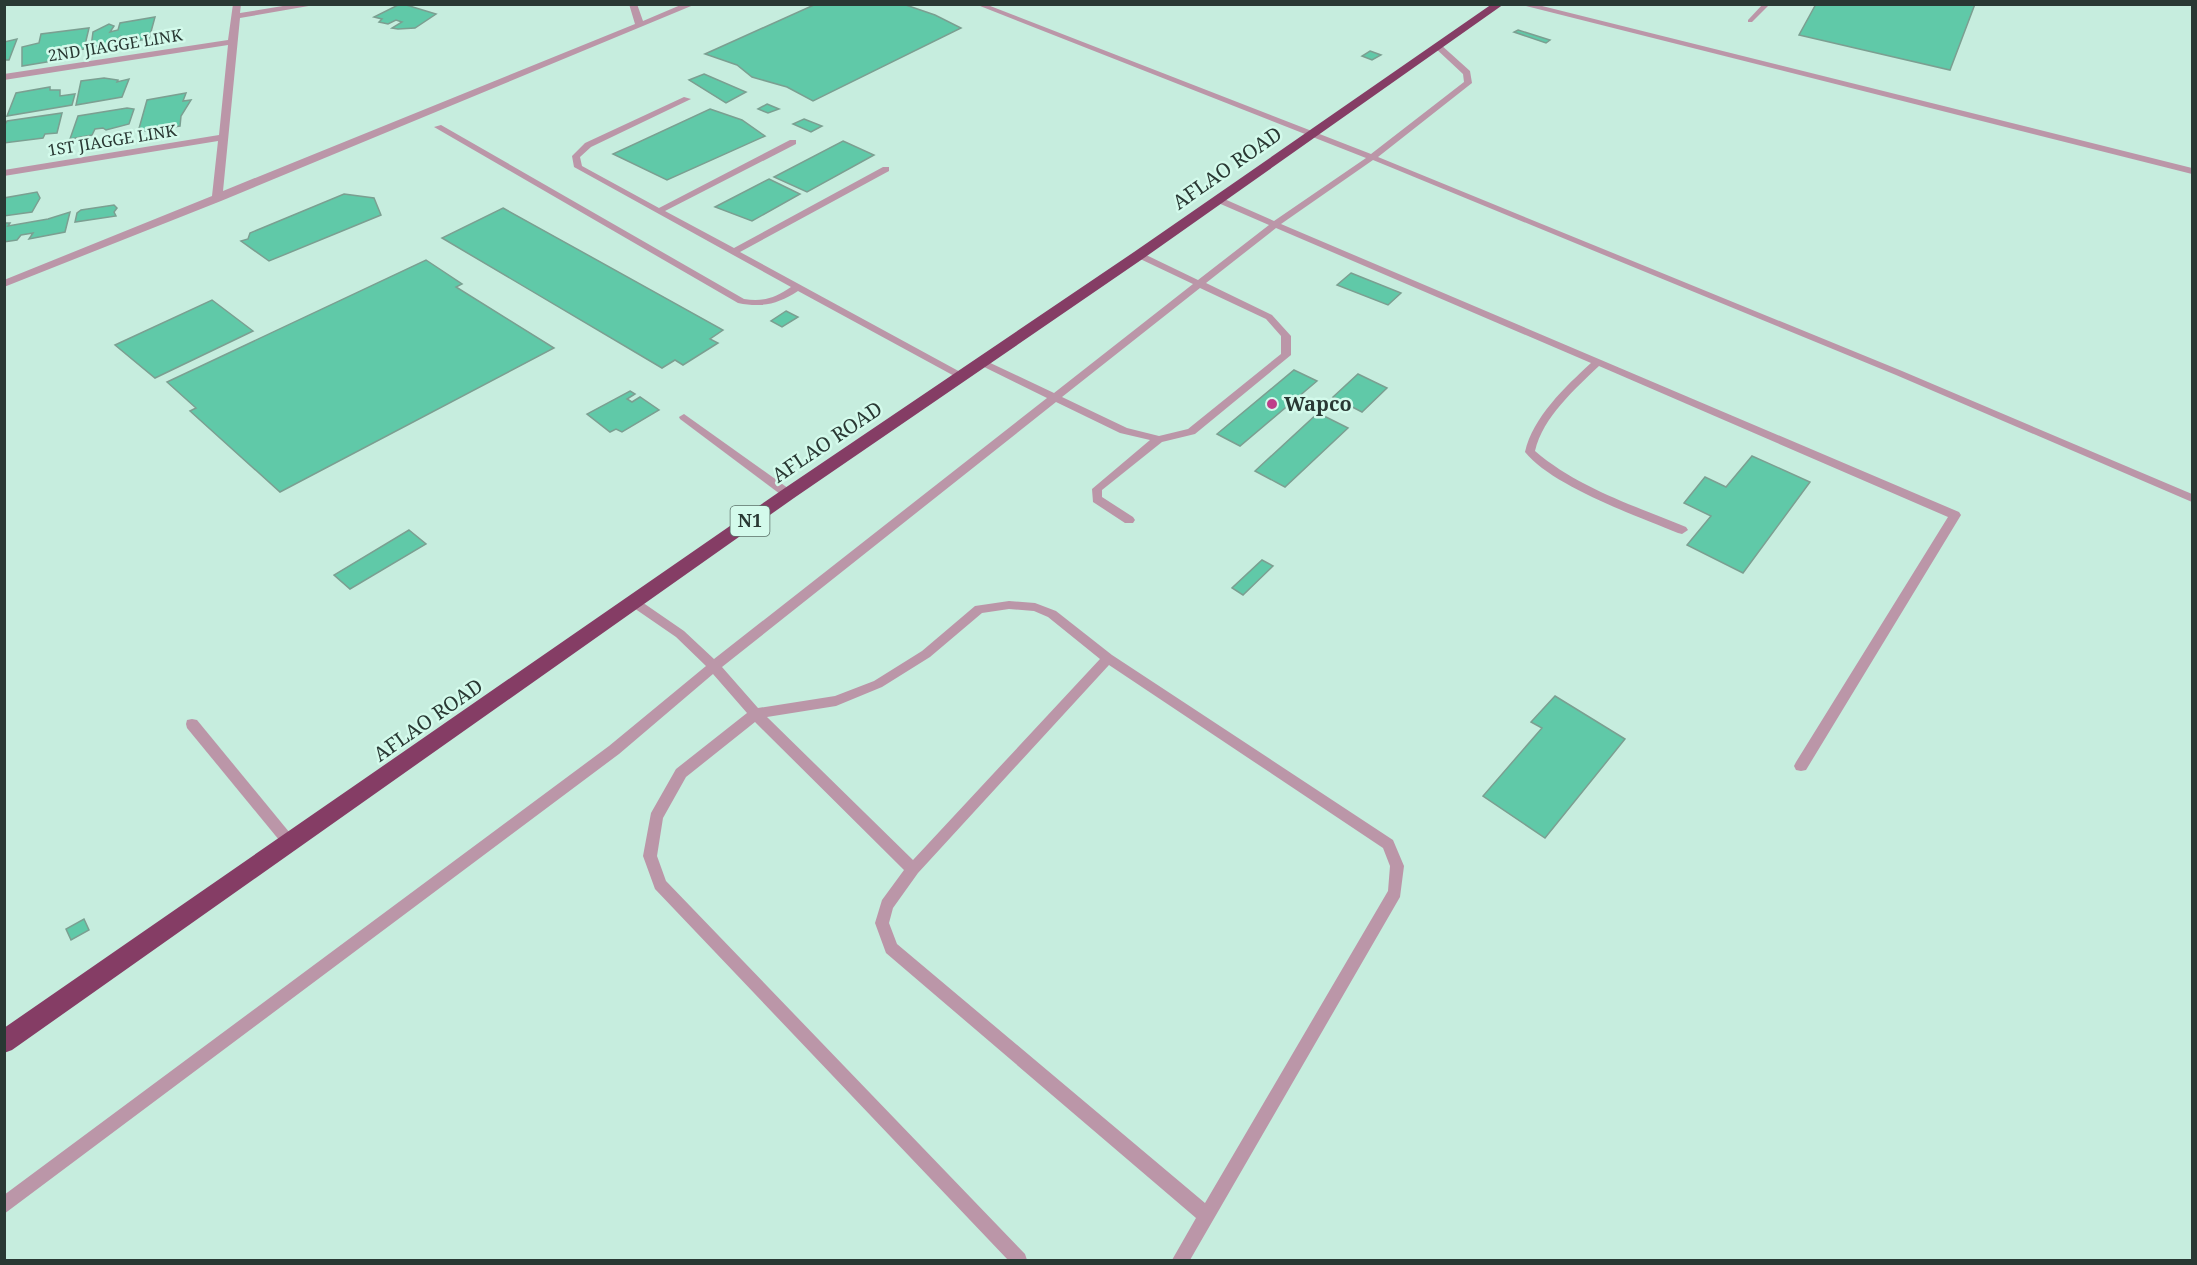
<svg xmlns="http://www.w3.org/2000/svg" width="2197" height="1265" font-family="'Noto Serif',serif">
	<rect width="100%" height="100%" fill="#c6edde"/>
	<g fill="#60c9a8" stroke="#7b9f91" stroke-width="1.5">
		<path d="M400,4h3l33,10 -21,14 -17,1 -6,-1 10,-6 -6,-2 -8,4 -9,-2 3,-3 -8,-2z"/>
		<path d="M816,4h87l32,11 26,13 -148,73 -26,-14 -35,-10 -15,-12 -32,-11z"/>
		<path d="M1816,4h159l-25,66 -151,-35z"/>
		<path d="M155,17l-6,22 -15,2 -1,3 -15,3 2,-10 -9,9 -20,1 2,-15 16,-8 5,2 -4,6 8,-2 2,-7z"/>
		<path d="M89,28l-5,21 -19,3 1,5 -14,2 1,2 -31,5v-19l17,-4 2,-9z"/>
		<path d="M1518,30l32,10 -4,3 -32,-11z"/>
		<path d="M17,39l-8,21h-5v-18z"/>
		<path d="M1370,51l11,4 -9,5 -10,-4z"/>
		<path d="M704,74l42,18 -20,11 -37,-23z"/>
		<path d="M104,78l14,2 -1,2 12,-3 -7,18 -46,8 5,-24z"/>
		<path d="M50,87v3h10v6l15,-2 -3,11 -65,11 9,-23z"/>
		<path d="M186,93l-3,8 8,-1 -10,16 -1,10 -42,6 9,-32z"/>
		<path d="M767,104l12,5 -11,4 -10,-4z"/>
		<path d="M127,108l7,1 -5,15 -23,6 -3,-2 -8,1 -3,6 -22,4 8,-23z"/>
		<path d="M710,109l32,11 23,16 -98,44 -54,-26z"/>
		<path d="M62,113l-5,20 -12,1 -2,4 -39,5v-17l3,-5z"/>
		<path d="M804,119l18,7 -11,6 -18,-8z"/>
		<path d="M843,141l31,14 -67,37 -33,-15z"/>
		<path d="M769,179l31,15 -48,27 -37,-14z"/>
		<path d="M37,192l3,6 -8,14 -28,4v-18z"/>
		<path d="M344,194l30,4 7,17 -112,46 -28,-20 7,-2 2,-6z"/>
		<path d="M114,205l3,3 -3,4 2,4 -41,6 2,-9 4,-3z"/>
		<path d="M503,208l220,122 -13,9 8,4 -35,22 -8,-5 -13,8 -220,-130z"/>
		<path d="M70,212l-5,20 -36,7 4,-6 -12,2 -4,5 -13,2v-19h6l-2,3 40,-7z"/>
		<path d="M426,260l36,24 -6,3 98,61 -274,144 -90,-81 6,-3 -29,-26z"/>
		<path d="M1351,273l50,20 -13,12 -51,-20z"/>
		<path d="M212,300l41,31 -98,47 -40,-33z"/>
		<path d="M786,311l12,6 -16,10 -11,-6z"/>
		<path d="M1294,370l23,11 -77,65 -23,-12z"/>
		<path d="M1358,374l29,14 -25,24 -29,-15z"/>
		<path d="M630,391l5,3 -8,5 5,3 8,-5 19,13 -37,22 -6,-3 -6,3 -23,-18z"/>
		<path d="M1318,413l30,15 -63,59 -30,-16z"/>
		<path d="M1752,456l58,26 -67,91 -56,-28 24,-29 -27,-13 21,-26 21,10z"/>
		<path d="M409,530l17,14 -76,45 -16,-14z"/>
		<path d="M1262,560l11,6 -30,29 -11,-7z"/>
		<path d="M1555,696l70,43 -80,99 -62,-42 59,-68 -11,-6z"/>
		<path d="M84,919l5,11 -18,10 -5,-11z"/>
	</g>
	<g fill="none" stroke-linecap="round" stroke-linejoin="round">
		<g fill="#bb96a8" fill-rule="evenodd">
			<path d="M975,4h10l386,150 93,-72 -1,-8 -30,-28 7,-2 30,27 2,12 -94,74 524,214 290,123v8l-296,-127 -523,-215 -92,64 678,288 2,3 -155,255 -5,1 -5,-1 -2,-4 2,-4 152,-245 -349,-151c-24,23 -56,51 -64,85 43,37 100,55 151,76l2,3 -6,4 -4,-1c-41,-17 -126,-47 -153,-81 8,-35 40,-65 66,-89l-315,-135 -70,55 66,32 19,21v19l-96,79 -33,8 -60,48v7l31,20 2,3 -2,3h-8l-32,-21 -1,-13 58,-49 -30,-7 -64,-31 -334,265 36,41 77,-12 39,-15 48,-30 53,-45 34,-5 26,2 21,8 56,44 281,185 11,26 -4,31 -210,363h-18l24,-42 -310,-265 -11,-30 7,-23 22,-30 -149,-148 -69,55 -23,41 -6,38 9,25 359,373 2,6h-19l-353,-371 -12,-33 8,-43 25,-44 71,-56 -34,-39 -94,80 -615,460v-19l605,-449 97,-80 -30,-29 -45,-31 -2,-3 2,-3h8l45,31 30,28 333,-261 -69,-34v-4h6l70,33 139,-109 -57,-27v-4h6l56,27 71,-55 -53,-23v-4h6l52,23 92,-63zM1200,288l66,31 15,17v18l-93,75 -29,7 -32,-8 -65,-31zM1009,609l25,2 14,6 52,42 -187,201 -146,-143 69,-11 46,-19 48,-30 52,-44zM1109,665l274,183 7,18 -2,25 -183,312 -308,-259 -8,-21 4,-15 25,-35z"/>
			<path d="M1763,4h7l-18,18h-4v-2z"/>
			<path d="M684,97l7,2 -100,48 -11,10 2,9 77,42 131,-68h6v4l-131,67 69,37 149,-81h6v4l-149,81 224,122v4h-6l-160,-87c-20,13 -36,17 -60,12l-304,-176 7,-2 303,174c19,3 31,-1 47,-12l-217,-120 -2,-11 13,-13z"/>
			<path d="M684,414l108,77 1,3 -1,3h-8l-104,-78 -1,-2z"/>
			<path d="M192,719l5,1 97,118 2,4 -2,4 -5,2 -5,-2 -97,-118 -1,-4 1,-4z"/>
		</g>
		<g fill="#bb96a8" fill-rule="evenodd">
			<path d="M233,4h8l-1,9 55,-9h25l-80,14 -17,173 412,-167 -6,-20h8l6,17 40,-17h13l-475,197 -217,86v-7l208,-84 6,-55 -214,35v-6l215,-35 9,-90 -224,35v-6l224,-34z"/>
			<path d="M1518,4h16l658,164v6z"/>
		</g>
		<path fill="#853d65" fill-rule="evenodd" d="M1492,4h12l-360,254 -350,240 -782,552 -8,3v-25l778,-538 352,-238z"/>
	</g>
	<circle fill="#be3f8a" stroke="#d3faeb" stroke-width="2" cx="1272" cy="404" r="6"/>
	<g text-anchor="middle" stroke-width="5" stroke-linejoin="round" paint-order="stroke">
		<g font-size="16" fill="#293833" stroke="#d3faeb">
			<text transform="translate(115 45) rotate(-9)" y="6">2ND JIAGGE LINK</text>
			<text transform="translate(112 140) rotate(-9)" y="6">1ST JIAGGE LINK</text>
		</g>
		<rect fill="#d3faeb" stroke="#5c726a" stroke-width="1.5" x="730.5" y="506" width="39" height="30" rx="4.5"/>
		<g font-size="18" font-weight="bold" fill="#293833">
			<text x="750" y="527">N1</text>
		</g>
		<g font-size="20" fill="#293833" stroke="#d3faeb">
			<text transform="translate(1227 168) rotate(-35)" y="7">AFLAO ROAD</text>
			<text transform="translate(827 442) rotate(-34)" y="7">AFLAO ROAD</text>
			<text transform="translate(428 720) rotate(-35)" y="7">AFLAO ROAD</text>
		</g>
		<g font-size="20" font-weight="bold" fill="#293833" stroke="#d3faeb" text-anchor="start">
			<text x="1284" y="411">Wapco</text>
		</g>
	</g>
	<rect width="2197" height="1265" fill="none" stroke="#293833" stroke-width="12"/>
</svg>
